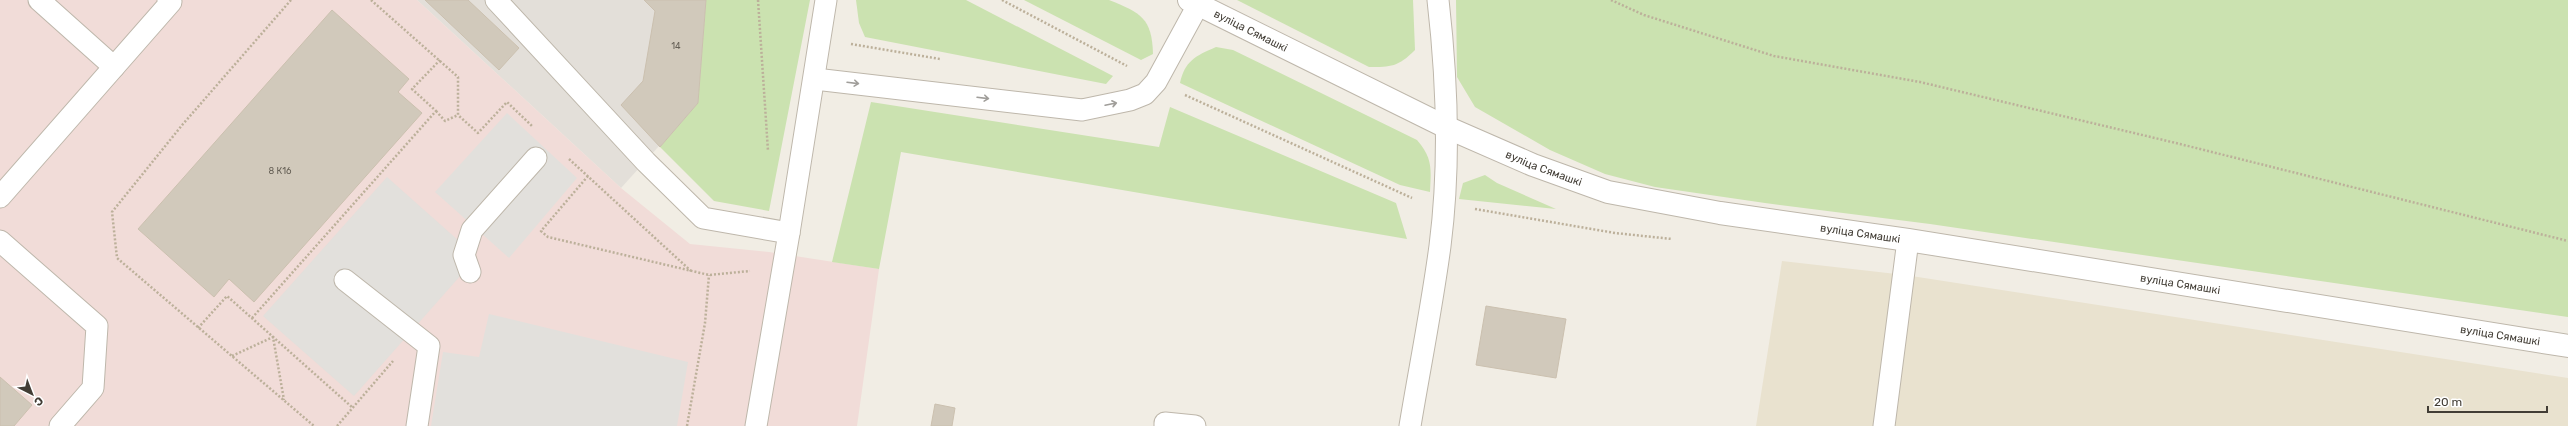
<svg xmlns="http://www.w3.org/2000/svg" width="2568" height="426" font-family="Rubik,sans-serif">
	<rect width="100%" height="100%" fill="#f1ede4"/>
	<path fill="#e3dfd9" d="M417,0h289l-8,103 -77,85z"/>
	<path fill="#e9e2cf" d="M1782,261l123,14 663,103v48h-812z"/>
	<path fill="#f1dcd8" d="M0,0h417l204,188 69,56 79,8 110,17 -22,157h-857z"/>
	<g fill="#cbe2b0">
		<path d="M706,0h104l-41,211 -55,-10 -54,-54 38,-44z"/>
		<path d="M856,0h110l147,76 -7,8 -241,-47 -6,-14z"/>
		<path d="M1024,0h85c32,13 43,18 44,54l-12,6z"/>
		<path d="M1237,0h176l2,50c-17,17 -24,17 -46,17z"/>
		<path d="M1456,0h1112v317l-638,-93 -165,-21 -110,-16 -50,-13 -55,-24 -75,-43 -18,-30z"/>
		<path d="M1216,47l17,3 184,90c16,19 14,28 13,52l-30,-7 -220,-102c5,-22 15,-27 36,-36z"/>
		<path d="M871,102l288,45 11,-40 226,96 11,36 -506,-87 -22,117 -47,-7z"/>
		<path d="M1485,175l12,8 59,26 -97,-10 4,-16z"/>
	</g>
	<g fill="#e2e0dc">
		<path d="M507,113l70,65 -68,80 -74,-66z"/>
		<path d="M387,177l90,80 -123,139 -91,-80z"/>
		<path d="M489,314l199,48 -11,64h-246l12,-74 36,5z"/>
	</g>
	<g fill="#d1c9bb" stroke="#cbc0af">
		<path d="M425,0h43l51,48 -20,22z"/>
		<path d="M644,0h62l-8,103 -38,44 -39,-42 22,-24 12,-70z"/>
		<path d="M332,10l77,69 -11,13 24,21 -168,189 -25,-23 -15,18 -76,-68z"/>
		<path d="M1486,306l80,13 -10,59 -80,-13z"/>
		<path d="M0,377l32,28 -18,21h-14z"/>
		<path d="M935,404l20,4 -3,18h-21z"/>
	</g>
	<g fill="none" stroke-linecap="round" stroke-linejoin="round">
		<g stroke="#beb7ab" stroke-width="23">
			<g id="service">
				<path d="M39,0l75,67"/>
				<path d="M496,0l150,162 57,56 86,15 37,-233"/>
				<path d="M815,79l267,31 48,-10 15,-6 11,-12 42,-77"/>
				<path d="M0,197l171,-195 -3,-2"/>
				<path d="M0,241l97,85 -4,62 -33,38"/>
				<path d="M470,272l-6,-17 8,-25 64,-72"/>
				<path d="M345,280l84,66 -12,80"/>
				<path d="M756,426l33,-193"/>
				<path d="M1165,426v-3l30,3"/>
				<path d="M1410,426c10,-60 22,-120 30,-180 10,-78 7,-168 -2,-246"/>
				<path d="M1884,426l24,-186"/>
			</g>
		</g>
		<g stroke="#beb7ab" stroke-width="24">
			<g id="tertiary">
				<path id="s1" d="M1189,0l257,127 87,38 75,27 112,21 188,27 660,106"/>
			</g>
		</g>
		<g stroke="#bcb09a" stroke-width="2.5" stroke-dasharray="2 2" stroke-linecap="butt">
			<path d="M291,0l-108,124 -71,88 5,46 197,168"/>
			<path d="M371,0l87,77v38l20,18 29,-31 25,24"/>
			<path d="M758,0l10,151"/>
			<path d="M1002,0l125,66"/>
			<path d="M1611,0l33,15 130,41 146,26 260,62 388,97"/>
			<path d="M851,44l89,15"/>
			<path d="M1185,95l227,103"/>
			<path d="M436,111l9,10 13,-6"/>
			<path d="M569,159l122,112"/>
			<path d="M588,176l-47,55 7,6 161,38 41,-4"/>
			<path d="M1475,209l140,24 57,6"/>
			<path d="M252,318l184,-207 -24,-22 28,-29"/>
			<path d="M198,328l29,-32 126,112"/>
			<path d="M232,356l41,-19 11,63"/>
			<path d="M337,426l56,-65"/>
			<path d="M687,426l18,-103 4,-48"/>
		</g>
		<use href="#service" stroke="#fff" stroke-width="21"/>
		<use href="#tertiary" stroke="#fff" stroke-width="22"/>
	</g>
	<defs><path id="oneway-shaft" d="M-6 0H5M1.5-3L5.5 0L1.5 3" fill="none" stroke-width="1.6" stroke-linecap="round" stroke-linejoin="round"/></defs>
	<g stroke="#a09e9a">
		<use href="#oneway-shaft" transform="translate(853 83) rotate(7)"/>
		<use href="#oneway-shaft" transform="translate(983 98) rotate(7)"/>
		<use href="#oneway-shaft" transform="translate(1111 104) rotate(-12)"/>
	</g>
	<g text-anchor="middle" stroke-width="4" stroke-linejoin="round" paint-order="stroke">
		<g font-size="9" fill="#666056">
			<text x="676" y="49">14</text>
			<text x="280" y="174">8 К16</text>
		</g>
		<g font-size="11" fill="#423d35" stroke="#fff">
			<text dy="4" stroke="none"><textPath href="#s1" startOffset="69">вуліца Сямашкі</textPath></text>
			<text dy="4" stroke="none"><textPath href="#s1" startOffset="393">вуліца Сямашкі</textPath></text>
			<text dy="4" stroke="none"><textPath href="#s1" startOffset="717">вуліца Сямашкі</textPath></text>
			<text dy="4" stroke="none"><textPath href="#s1" startOffset="1041">вуліца Сямашкі</textPath></text>
			<text dy="4" stroke="none"><textPath href="#s1" startOffset="1365">вуліца Сямашкі</textPath></text>
		</g>
	</g>
	<g transform="translate(32 394) rotate(138)" stroke="#ffffff" stroke-width="3" paint-order="stroke">
	<path d="M0-3L7 15L0 10L-7 15Z" fill="#423d35"/>
	<text y="-6" font-size="11" font-weight="bold" text-anchor="middle" fill="#423d35">С</text>
	</g>
	<path d="M2428 406v6h119v-6" fill="none" stroke="#423d35" stroke-width="2"/>
	<text x="2434" y="406" font-size="12" fill="#423d35" stroke="#ffffff" stroke-width="3" paint-order="stroke">20 m</text>
</svg>
